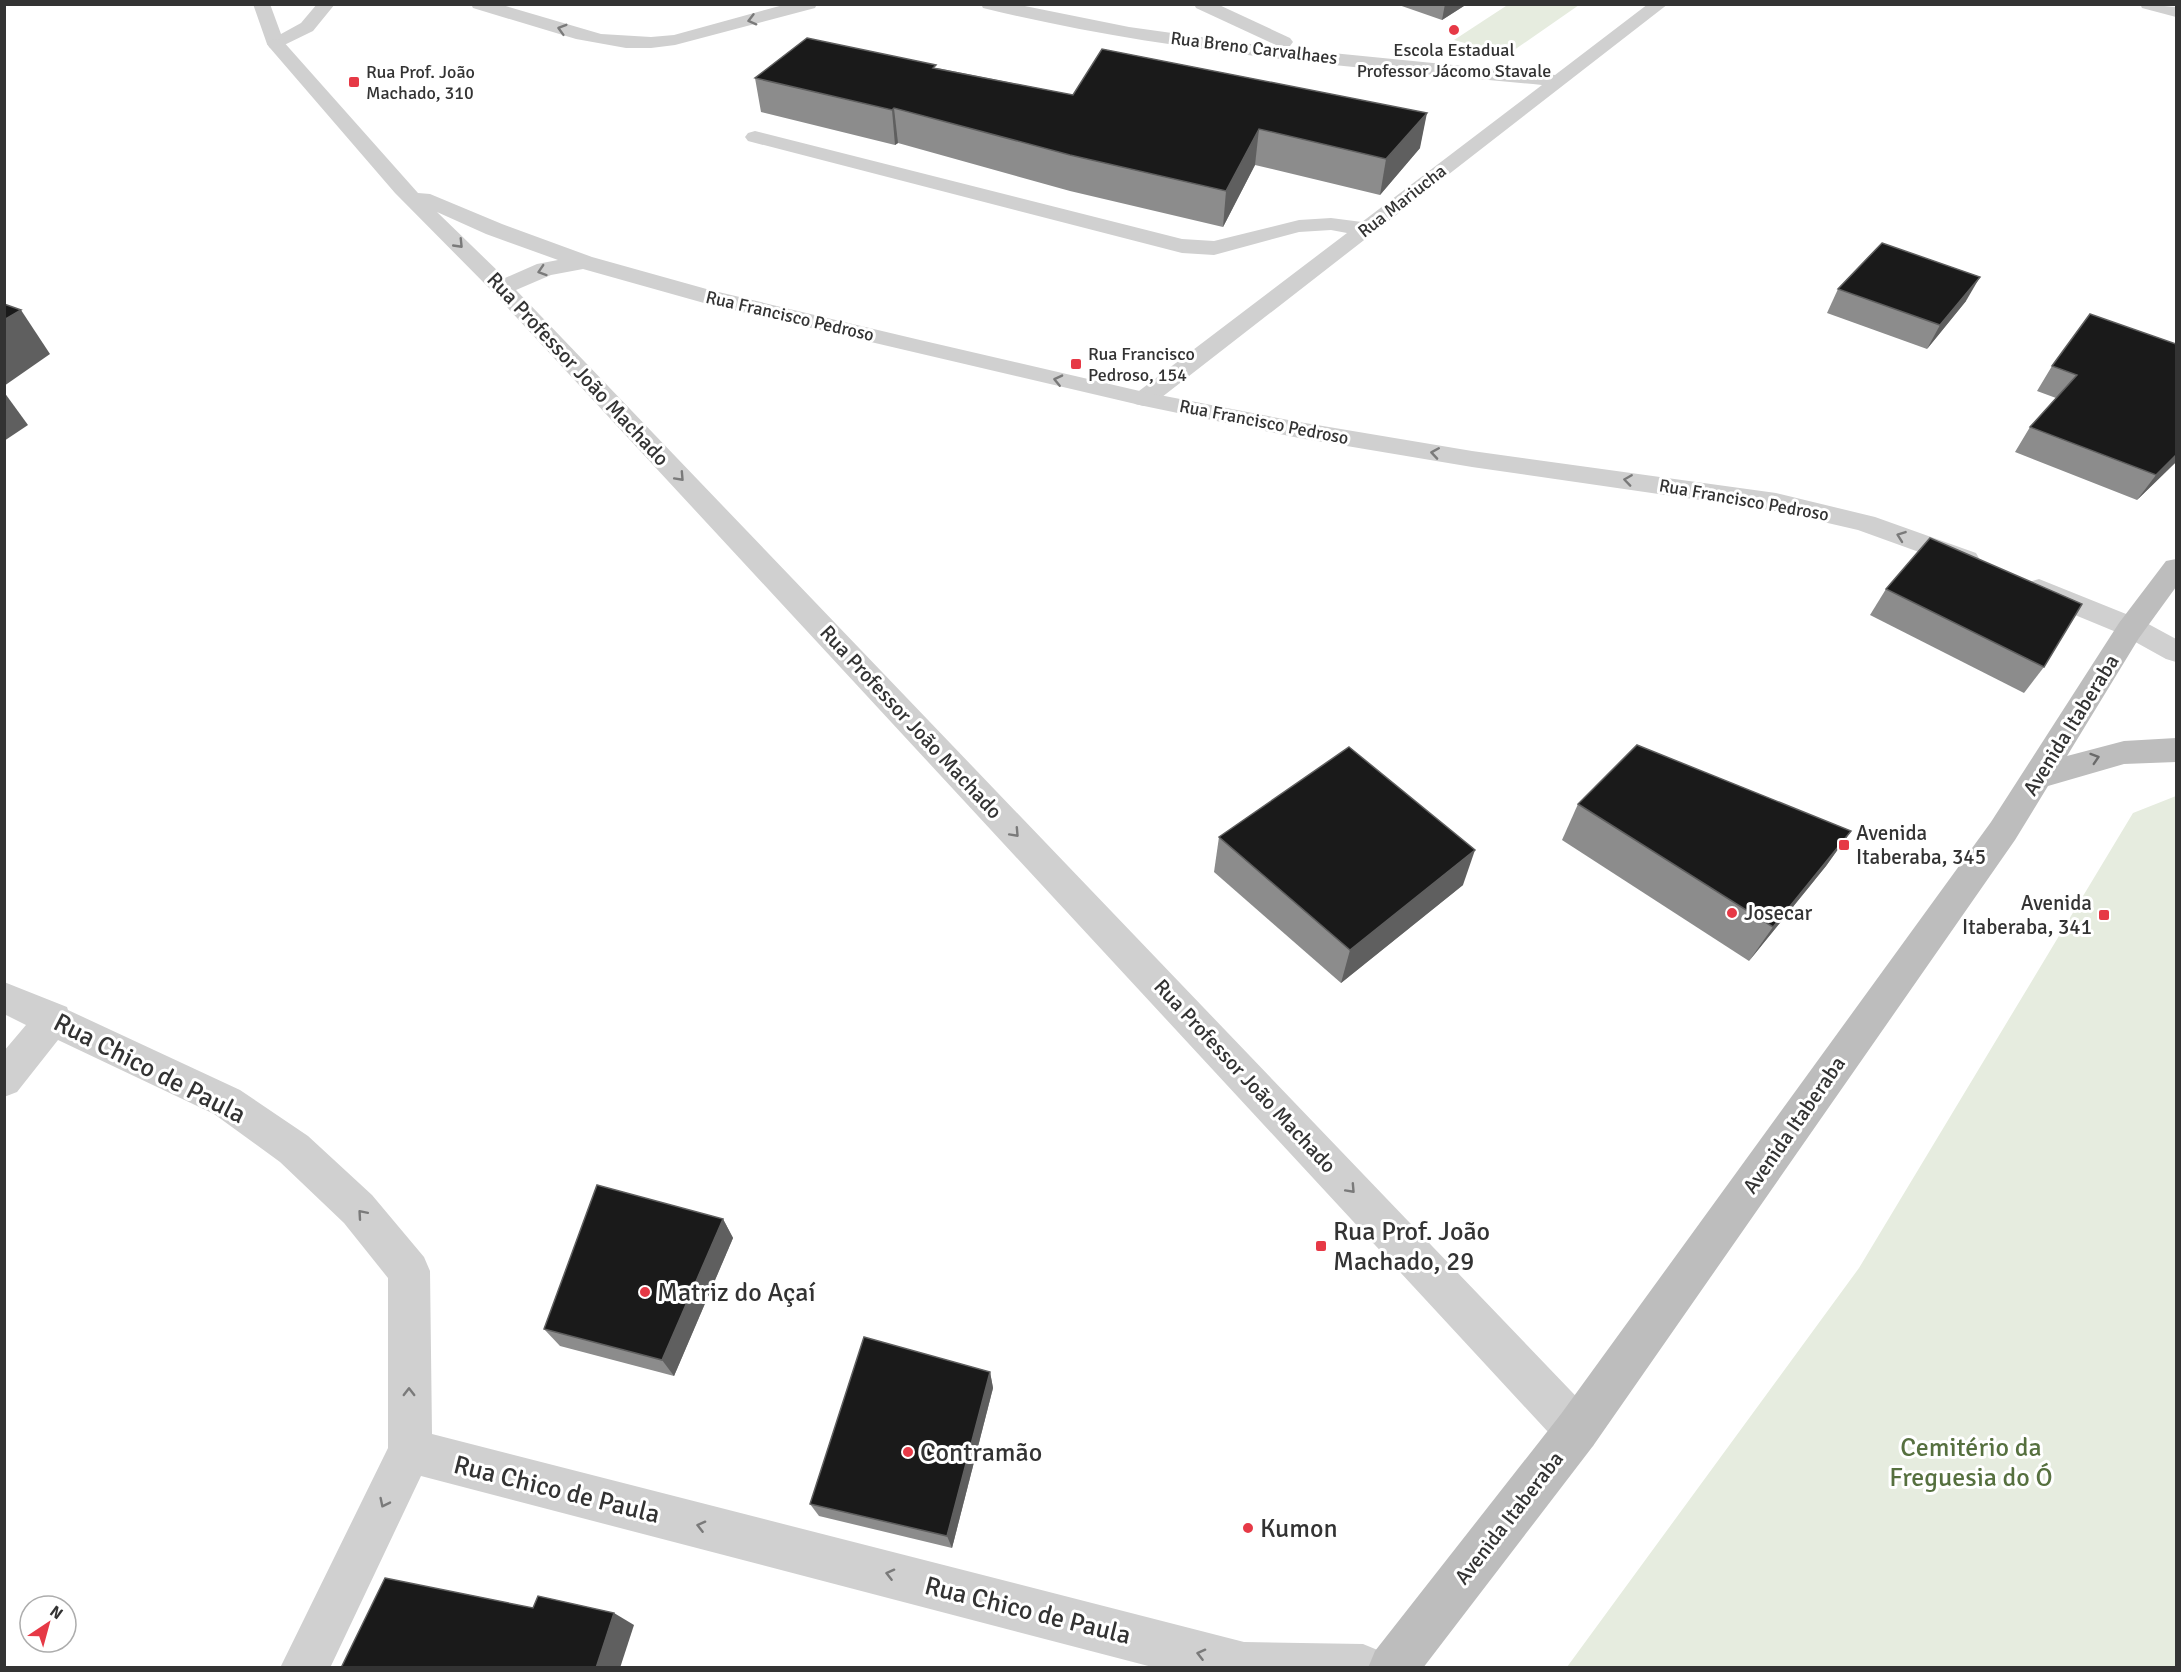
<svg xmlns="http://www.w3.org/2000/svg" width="2181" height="1672" font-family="Signika,sans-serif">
	<rect width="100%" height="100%" fill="#fff"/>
	<g fill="#e6ecdf">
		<path d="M1509,4h70v1l-72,50 -53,-15z"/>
		<path d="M2176,796v871h-609l292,-399 274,-455z"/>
	</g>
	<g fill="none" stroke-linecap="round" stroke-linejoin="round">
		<g fill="#d0d0d0" fill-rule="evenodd">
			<path d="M253,4h17l11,30 20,-11 16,-19h18l-22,27 -37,18 -6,-1 -3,-4z"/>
			<path d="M471,4h28l102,30 50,3 23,-2 113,-31h30l-2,4 -140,37 -24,3h-25l-50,-9 -103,-31z"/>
			<path d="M981,4h34l114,23 143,20 283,28 93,-71h20l-515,400 -9,2 -9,-2 -3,-5 3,-5 212,-161 -16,-3 -32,2 -85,23 -32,-2 -434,-112 -3,-4 3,-4 7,-2 427,108 32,2 85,-21 32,-2 31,4 180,-137c-187,-18 -376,-32 -559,-77z"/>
			<path d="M1194,4h23l73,34 3,4 -3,4h-12l-82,-38z"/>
			<path d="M2140,4l36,3v10l-34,-9z"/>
			<path d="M4,982l63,25 1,3 172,80 68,46 64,59 52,62 6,14 2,163 812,208 119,2 17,7 7,17h-231l-735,-192 -91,192h-50l108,-220v-170l-44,-55 -64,-61 -66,-48 -156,-74 -41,52 -13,5v-46l22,-26 -22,-11z"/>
		</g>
		<g fill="#d0d0d0" fill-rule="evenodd">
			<path d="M276,39l6,1 136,153 12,1 72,30 90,33 118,33 210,50 224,52 155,30 173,29 304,42 99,24 101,36 4,7 -4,7 -10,2 -108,-39 -82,-19 -304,-44 -173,-29 -155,-32 -440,-103 -121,-34 -32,6 -35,15 1077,1124 6,16 -6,16 -16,6 -16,-6 -1067,-1153 -99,-100 -125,-145 -3,-4 3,-4zM437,212l49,22 72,26 -21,4 -32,14z"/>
			<path d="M2039,579l102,41 35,19v23l-10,-3 -45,-25 -92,-38 -4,-7 4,-7z"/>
		</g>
		<path fill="#bdbdbd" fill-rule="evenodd" d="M2176,559v28l-37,51 -72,118 57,-15 52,-3v24l-52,2 -76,22 -33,54 -422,606 -170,222h-55l7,-17 186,-237 430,-592 128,-199 47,-62z"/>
	</g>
	<g fill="#8c8c8c">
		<path d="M1396,4h71l-25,16z"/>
		<path d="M937,68l136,27 347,53 -40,47 -125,-30 -32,62 -153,-36 -172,-48 -3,2 -134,-33 -6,-34z"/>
		<path d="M1838,289l128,12 -39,48 -100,-36z"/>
		<path d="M2090,314l86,148 -39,38 -122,-48 15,-25 26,-29 -19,-7 15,-25z"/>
		<path d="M1886,589l158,78 -20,26 -154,-78z"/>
		<path d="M1578,804l273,27 -25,35 -77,95 -187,-121z"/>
		<path d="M1219,837l244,48 -122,98 -127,-111z"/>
		<path d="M723,1219l10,19 -59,138 -114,-30 -16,-17z"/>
		<path d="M990,1372l3,16 -41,160 -133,-32 -9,-12z"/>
	</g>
	<g fill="#5f5f5f">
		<path d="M1445,4h22l-25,16z"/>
		<path d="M894,108l4,35 -3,2 -3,-35z"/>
		<path d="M1427,113l-7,35 -40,47 6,-36z"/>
		<path d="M1259,129l-4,36 -32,62 3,-36z"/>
		<path d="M1980,277l-14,24 -39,48 13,-24z"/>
		<path d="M21,310l29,44 -46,32v-66z"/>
		<path d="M4,392l24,33 -24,16z"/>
		<path d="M2176,455v7l-39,38 19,-25z"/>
		<path d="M1851,831l-25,35 -77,95 24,-34z"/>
		<path d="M1475,850l-12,35 -122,98 9,-33z"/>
		<path d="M723,1219l10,19 -59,138 -12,-16z"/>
		<path d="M990,1372l3,16 -41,160 -5,-12z"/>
		<path d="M614,1613l20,12 -14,43h-24z"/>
	</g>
	<g fill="#1a1a1a" stroke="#5f5f5f" stroke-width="1.5">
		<path d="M807,38l129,27 -3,3 140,27 29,-46 325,64 -41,46 -127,-30 -33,62 -156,-36 -176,-47 -2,2 -137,-32z"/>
		<path d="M1882,243l98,34 -40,48 -102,-36z"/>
		<path d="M4,304l17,6 -17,10z"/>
		<path d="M2090,314l86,30v111l-20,20 -126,-48 47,-52 -25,-9z"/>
		<path d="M1930,538l152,66 -38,63 -158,-78z"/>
		<path d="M1637,745l214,86 -78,96 -195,-123z"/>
		<path d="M1349,747l126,103 -125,100 -131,-113z"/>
		<path d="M597,1185l126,34 -61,141 -118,-31z"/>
		<path d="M864,1337l126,35 -43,164 -137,-32z"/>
		<path d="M385,1578l148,30 5,-12 76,17 -18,55h-255z"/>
	</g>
	<defs><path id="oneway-chevron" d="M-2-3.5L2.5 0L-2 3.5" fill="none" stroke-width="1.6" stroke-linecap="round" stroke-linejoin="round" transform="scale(1.5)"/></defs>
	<g stroke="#7a7a7a">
		<use href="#oneway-chevron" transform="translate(752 20) rotate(165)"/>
		<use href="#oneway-chevron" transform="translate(562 29) rotate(-164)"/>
		<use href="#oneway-chevron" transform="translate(459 244) rotate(46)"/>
		<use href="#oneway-chevron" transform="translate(542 271) rotate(162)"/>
		<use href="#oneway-chevron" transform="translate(1058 380) rotate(-167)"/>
		<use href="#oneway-chevron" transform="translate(1435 453) rotate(-171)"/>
		<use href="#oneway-chevron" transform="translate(680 477) rotate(47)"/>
		<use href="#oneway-chevron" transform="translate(1628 480) rotate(-172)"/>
		<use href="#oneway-chevron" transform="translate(1901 536) rotate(-160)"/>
		<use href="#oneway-chevron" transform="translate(1015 833) rotate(47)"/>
		<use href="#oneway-chevron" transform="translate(1351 1189) rotate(47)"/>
		<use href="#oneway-chevron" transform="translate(362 1214) rotate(-131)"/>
		<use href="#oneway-chevron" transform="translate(409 1392) rotate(-90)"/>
		<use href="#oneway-chevron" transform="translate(384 1503) rotate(116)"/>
		<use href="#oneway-chevron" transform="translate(701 1526) rotate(-166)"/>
		<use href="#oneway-chevron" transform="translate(890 1574) rotate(-166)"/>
		<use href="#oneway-chevron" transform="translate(1201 1654) rotate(-166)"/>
	</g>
	<use stroke="#6a6a6a" href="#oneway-chevron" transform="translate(2095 758) rotate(-18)"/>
	<g fill="#e63946" stroke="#fff" stroke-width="2">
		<circle cx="1454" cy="30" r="6"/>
		<rect x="348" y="76" width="12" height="12" rx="3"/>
		<rect x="1070" y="358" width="12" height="12" rx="3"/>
		<rect x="1838" y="839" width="12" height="12" rx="3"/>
		<circle cx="1732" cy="913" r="6"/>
		<rect x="2098" y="909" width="12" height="12" rx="3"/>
		<rect x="1315" y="1240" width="12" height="12" rx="3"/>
		<circle cx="645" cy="1292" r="6"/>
		<circle cx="908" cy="1452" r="6"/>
		<circle cx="1248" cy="1528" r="6"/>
	</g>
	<g text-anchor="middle" stroke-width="6" stroke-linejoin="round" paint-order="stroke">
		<g font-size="18" fill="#333" stroke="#fff">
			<text transform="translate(1254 48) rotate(7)" y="6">Rua Breno Carvalhaes</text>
			<text transform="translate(1402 201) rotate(-38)" y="6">Rua Mariucha</text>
			<text transform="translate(790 316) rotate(13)" y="6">Rua Francisco Pedroso</text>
			<text transform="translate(1264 422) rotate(11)" y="6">Rua Francisco Pedroso</text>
			<text transform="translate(1744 500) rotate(10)" y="6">Rua Francisco Pedroso</text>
		</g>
		<g font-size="18" fill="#333" stroke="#fff" text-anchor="start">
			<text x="1454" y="56" text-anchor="middle">Escola Estadual<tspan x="1454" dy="21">Professor Jácomo Stavale</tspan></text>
			<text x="366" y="78">Rua Prof. João<tspan x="366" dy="21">Machado, 310</tspan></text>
			<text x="1088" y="360">Rua Francisco<tspan x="1088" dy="21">Pedroso, 154</tspan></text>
		</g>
		<g font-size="21" fill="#333" stroke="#fff">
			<text transform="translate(578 369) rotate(47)" y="7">Rua Professor João Machado</text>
			<text transform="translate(911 722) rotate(47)" y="7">Rua Professor João Machado</text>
			<text transform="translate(2071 725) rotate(-58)" y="7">Avenida Itaberaba</text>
			<text transform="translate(1245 1076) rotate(47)" y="7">Rua Professor João Machado</text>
			<text transform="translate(1794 1125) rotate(-55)" y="7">Avenida Itaberaba</text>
			<text transform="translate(1509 1518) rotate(-52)" y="7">Avenida Itaberaba</text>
		</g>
		<g font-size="21" fill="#333" stroke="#fff" text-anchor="start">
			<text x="1856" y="840">Avenida<tspan x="1856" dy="24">Itaberaba, 345</tspan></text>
			<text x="2092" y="910" text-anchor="end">Avenida<tspan x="2092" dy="24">Itaberaba, 341</tspan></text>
			<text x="1744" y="920">Josecar</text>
		</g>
		<g font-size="26" fill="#333" stroke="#fff">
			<text transform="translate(150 1068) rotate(27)" y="9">Rua Chico de Paula</text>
			<text transform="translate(557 1489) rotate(14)" y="9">Rua Chico de Paula</text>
			<text transform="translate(1028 1610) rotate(14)" y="9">Rua Chico de Paula</text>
		</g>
		<g font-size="26" fill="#333" stroke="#fff" text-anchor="start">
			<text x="1333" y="1240">Rua Prof. João<tspan x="1333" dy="30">Machado, 29</tspan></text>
			<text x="657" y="1301">Matriz do Açaí</text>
			<text x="920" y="1461">Contramão</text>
			<text x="1260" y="1537">Kumon</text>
		</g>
		<g font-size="26" fill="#56703f" stroke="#fff">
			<text x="1971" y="1456">Cemitério da<tspan x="1971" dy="30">Freguesia do Ó</tspan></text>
		</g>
	</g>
	<rect width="2181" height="1672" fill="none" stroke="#333333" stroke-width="12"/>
	<g transform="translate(48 1624) rotate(36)"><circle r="28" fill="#ffffff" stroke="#adadad" stroke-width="1.5"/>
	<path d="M0-4.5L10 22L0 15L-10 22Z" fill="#e63946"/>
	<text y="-9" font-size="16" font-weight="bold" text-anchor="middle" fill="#333333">N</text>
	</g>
</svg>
